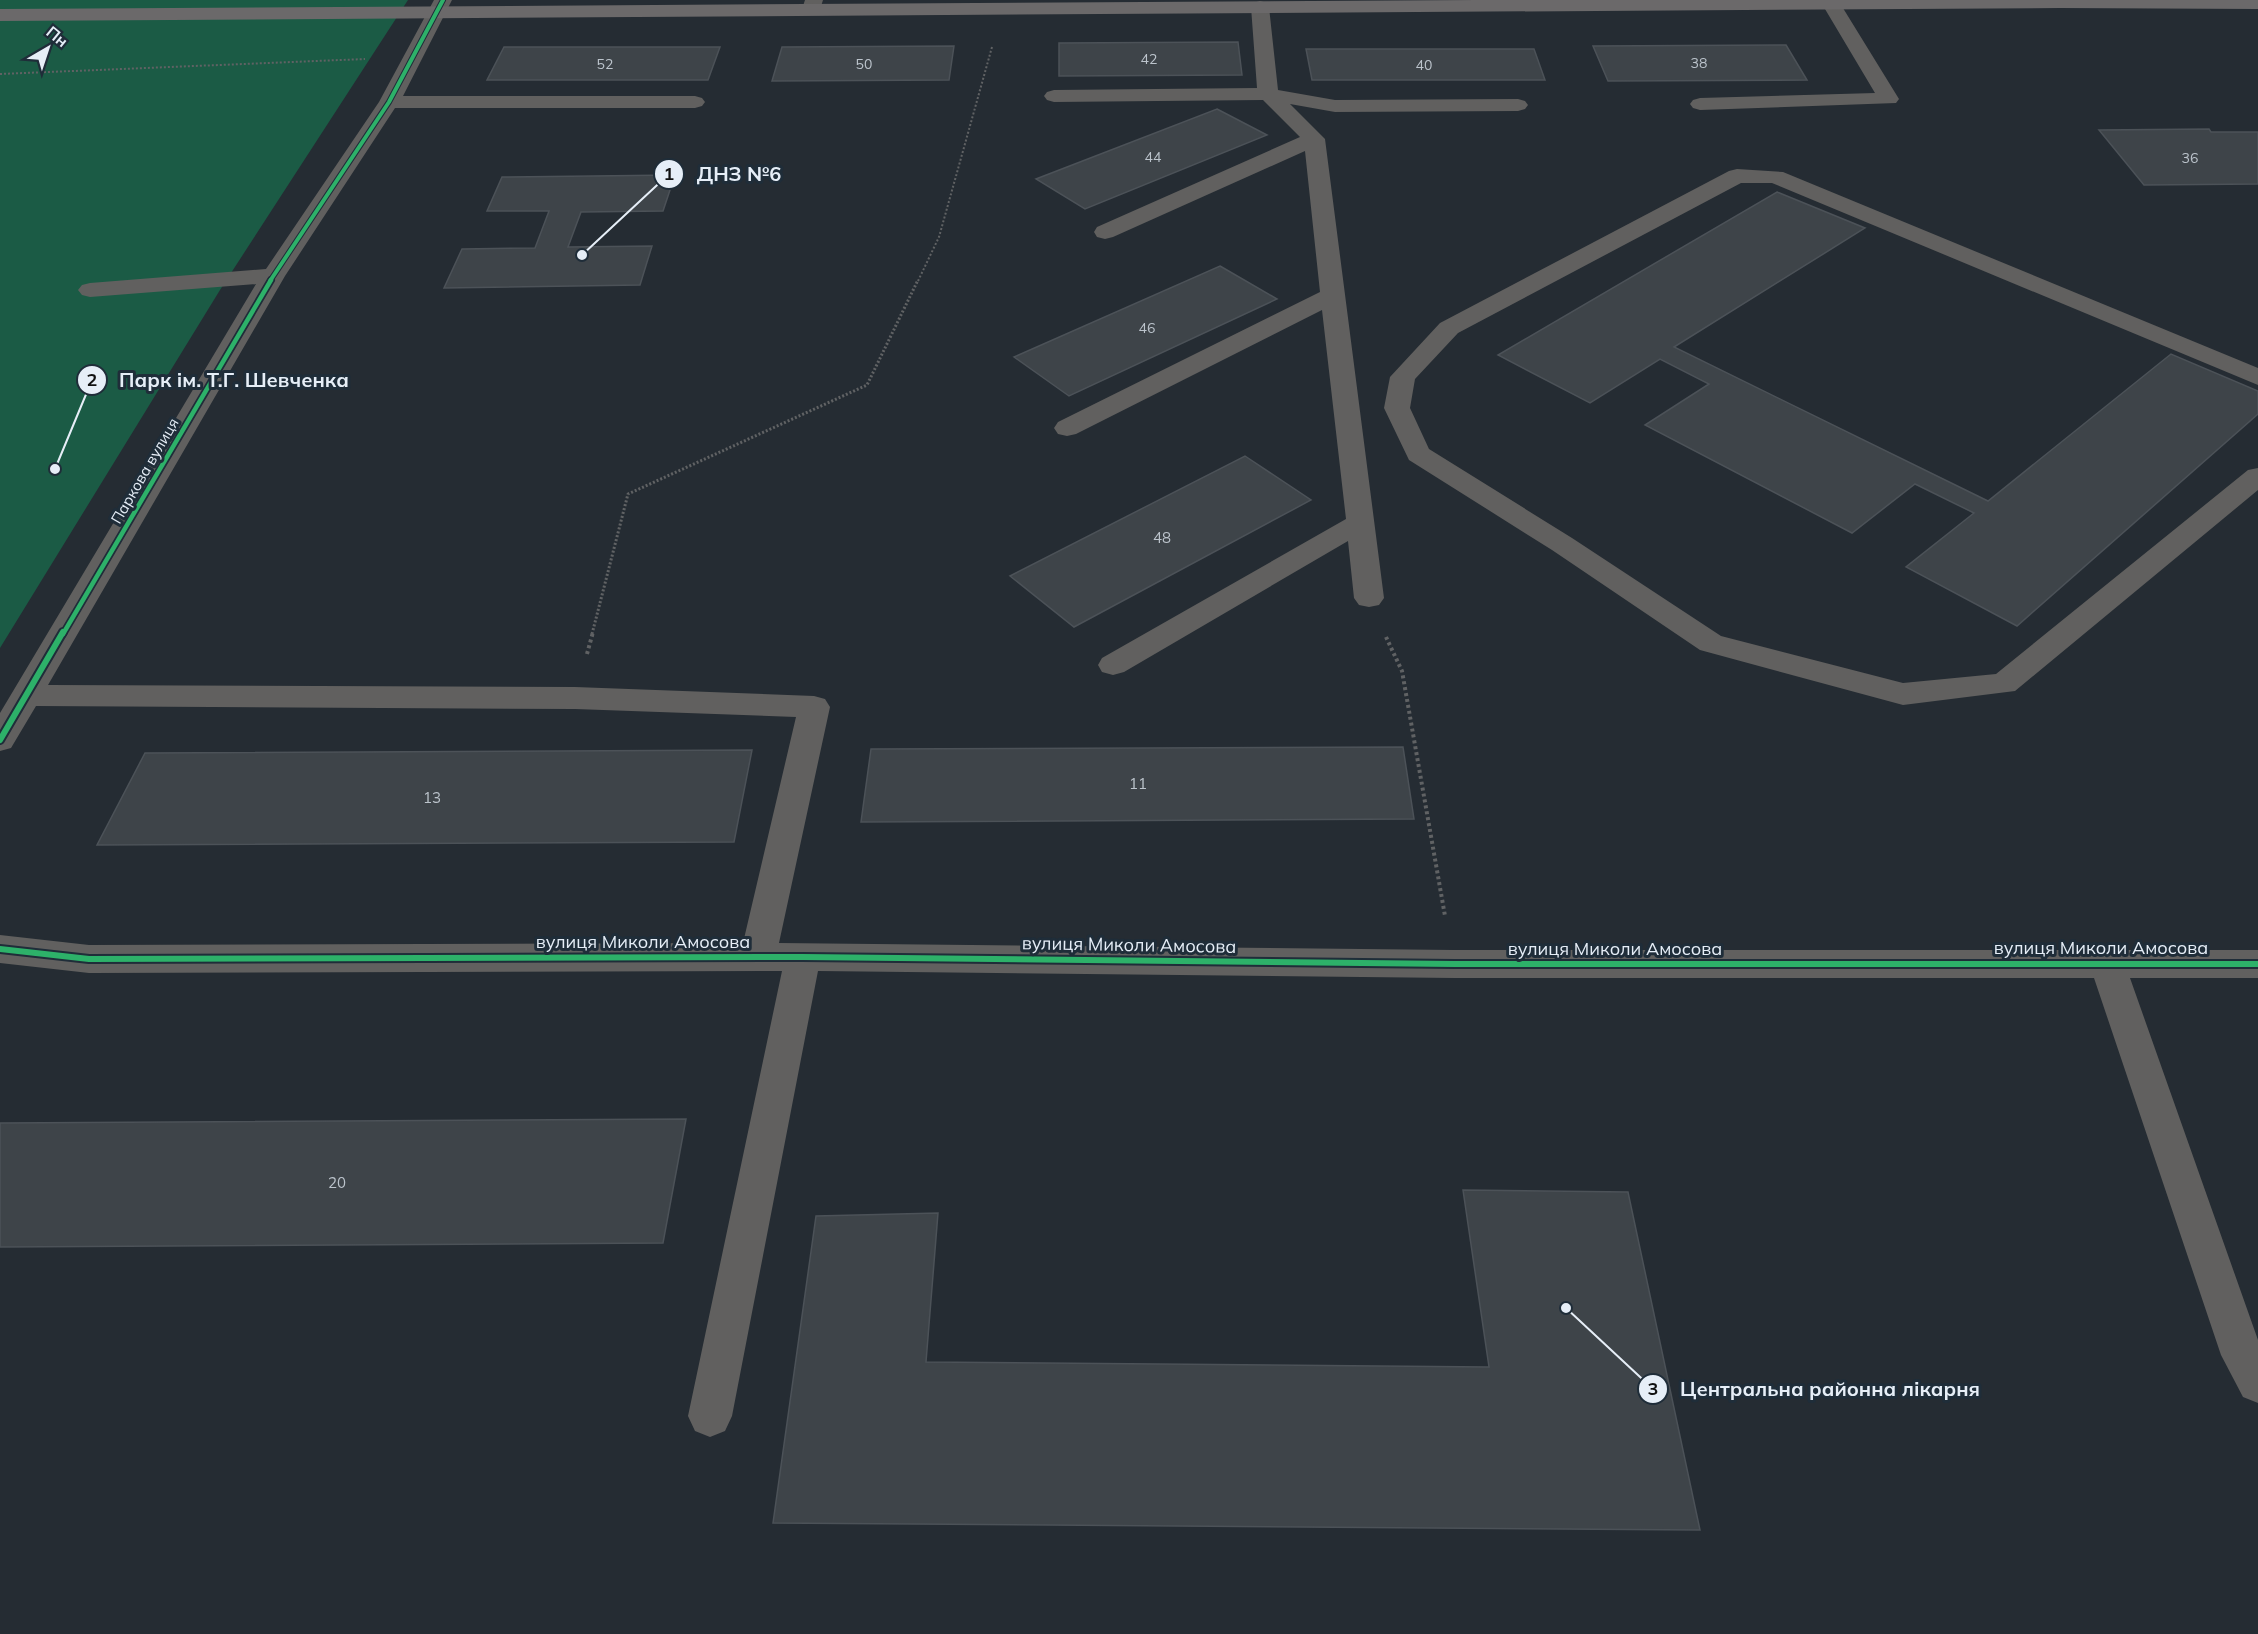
<svg xmlns="http://www.w3.org/2000/svg" width="2258" height="1634" font-family="Mulish,sans-serif">
	<rect width="100%" height="100%" fill="#252c33"/>
	<path fill="#1b5b45" d="M0,0h408l-188,290 -220,358z"/>
	<g fill="#3e4449" stroke="#4c5258" stroke-width="1.5">
		<path d="M1238,42l4,33 -183,1v-33z"/>
		<path d="M1786,45l21,35 -199,1 -15,-35z"/>
		<path d="M954,46l-5,34 -177,1 10,-34z"/>
		<path d="M504,47h216l-12,33h-221z"/>
		<path d="M1306,49h228l11,31h-233z"/>
		<path d="M1217,109l50,26 -182,74 -49,-30z"/>
		<path d="M2209,129l2,3h47v52l-114,1 -45,-55z"/>
		<path d="M675,175l-12,36 -82,1 -13,35 84,-1 -12,39 -196,3 18,-39 73,-1 14,-37h-62l15,-34z"/>
		<path d="M1777,192l88,36 -191,119 314,154 183,-147 87,37v23l-241,212 -111,-59 68,-54 -59,-29 -63,49 -207,-108 64,-41 -49,-25 -70,44 -92,-48z"/>
		<path d="M1220,266l57,33 -208,97 -55,-39z"/>
		<path d="M1245,456l66,44 -237,127 -64,-51z"/>
		<path d="M1403,747l11,72 -553,3 10,-73z"/>
		<path d="M752,750l-18,92 -637,3 48,-92z"/>
		<path d="M686,1119l-23,124 -663,4v-124z"/>
		<path d="M1463,1190l165,2 72,338 -927,-7 43,-307 122,-3 -12,149 563,5z"/>
	</g>
	<g fill="none" stroke-linecap="round" stroke-linejoin="round">
		<g stroke="#606264" stroke-width="2" stroke-dasharray="2 2" stroke-linecap="butt">
			<path d="M0,74l365,-15"/>
			<path d="M918,281l21,-44 53,-190"/>
		</g>
		<path stroke="#606264" stroke-width="3" stroke-dasharray="2 2" stroke-linecap="butt" d="M592,634l36,-140 239,-109 51,-105"/>
		<g stroke="#606264" stroke-width="4" stroke-dasharray="3 3" stroke-linecap="butt">
			<path d="M1386,637l16,34 43,245"/>
			<path d="M587,654l6,-22"/>
		</g>
		<g fill="#61605f" fill-rule="evenodd">
			<path d="M434,0h18l-49,96h292l7,2 3,4 -3,4 -7,2h-300l-110,168 -237,409 527,2 239,9 11,3 5,8 -51,236 675,7h804v28h-128l128,362v63l-15,-6 -22,-42 -127,-377h-640l-636,-7 -86,445 -7,15 -15,6 -15,-6 -7,-15 94,-445 -693,2 -89,-10v-28l89,10 654,-2 53,-226 -221,-8 -539,-3 -25,42 -11,3v-38l256,-429 -166,13 -8,-2 -4,-5 4,-5 8,-2 176,-14 113,-167z"/>
			<path d="M805,0h18l-4,13h-14l-3,-4z"/>
			<path d="M1824,0h14l61,99 -3,4 -196,7 -7,-2 -3,-4 3,-4 7,-2 175,-5 -53,-89z"/>
			<path d="M1260,1l7,2 2,4 9,83 57,10 183,-1 7,2 3,4 -3,4 -7,2 -183,1 -45,-8 35,35 59,459 -5,7 -10,2 -10,-2 -5,-7 -6,-57 -224,131 -11,3 -11,-3 -4,-7 4,-7 244,-139 -24,-209 -246,124 -9,2 -9,-2 -4,-6 4,-6 262,-130 -15,-141 -192,86 -8,2 -8,-2 -3,-5 3,-5 203,-90 -37,-37 -209,2 -7,-2 -3,-4 3,-4 7,-2 203,-2 -6,-81 2,-4z"/>
			<path d="M1737,169l46,3 475,196v17l-486,-202h-31l-283,150 -43,46 -5,29 19,41 143,89 149,98 182,47 93,-9 252,-204 10,-2v22l-243,201 -112,14 -203,-55 -148,-100 -143,-90 -25,-52 6,-31 50,-54 289,-152z"/>
		</g>
		<path fill="#6b696a" fill-rule="evenodd" d="M1476,0h782v9l-198,-1 -2060,13v-12z"/>
		<g stroke="#1f2d39" stroke-width="6">
			<path id="cycleway-far2" d="M270,281l119,-179 54,-102"/>
		</g>
		<g stroke="#1f2d39" stroke-width="8">
			<path id="cycleway-far1" d="M63,634l208,-354"/>
		</g>
		<g stroke="#1f2d39" stroke-width="10">
			<g id="cycleway">
				<path d="M0,740l63,-108"/>
				<path d="M0,949l89,10 714,-2 651,7h804"/>
			</g>
		</g>
		<use href="#cycleway-far2" stroke="#2db169" stroke-width="4"/>
		<use href="#cycleway-far1" stroke="#2db169" stroke-width="4.5"/>
		<use href="#cycleway" stroke="#2db169" stroke-width="6"/>
	</g>
	<g text-anchor="middle" stroke-width="6" stroke-linejoin="round" paint-order="stroke">
		<g font-size="14" fill="#bcc4cc">
			<text x="1149" y="64">42</text>
			<text x="1699" y="68">38</text>
			<text x="605" y="69">52</text>
			<text x="864" y="69">50</text>
			<text x="1424" y="70">40</text>
			<text x="1153" y="162">44</text>
			<text x="2190" y="163">36</text>
			<text x="1147" y="333">46</text>
		</g>
		<g font-size="15" fill="#e6eef7" stroke="#1f2d39">
			<text transform="translate(145 471) rotate(-60)" y="5">Паркова вулиця</text>
		</g>
		<g font-size="15" fill="#bcc4cc">
			<text x="1162" y="543">48</text>
			<text x="1138" y="789">11</text>
			<text x="432" y="803">13</text>
			<text x="337" y="1188">20</text>
		</g>
		<g font-size="18" fill="#e6eef7" stroke="#1f2d39">
			<text x="643" y="948">вулиця Миколи Амосова</text>
			<text transform="translate(1129 945) rotate(1)" y="6">вулиця Миколи Амосова</text>
			<text x="2101" y="954">вулиця Миколи Амосова</text>
			<text x="1615" y="955">вулиця Миколи Амосова</text>
		</g>
	</g>
	<path fill="none" stroke="#e6eef7" stroke-width="2" d="M582 255L669 174M55 469L92 380M1566 1308L1653 1389"/>
	<g fill="#e6eef7" stroke="#1f2d39" stroke-width="2">
		<circle cx="582" cy="255" r="6"/>
		<circle cx="55" cy="469" r="6"/>
		<circle cx="1566" cy="1308" r="6"/>
		<circle cx="669" cy="174" r="15"/>
		<circle cx="92" cy="380" r="15"/>
		<circle cx="1653" cy="1389" r="15"/>
	</g>
	<g font-size="18" text-anchor="middle" font-weight="bold" fill="#111">
		<text x="669" y="180">1</text>
		<text x="92" y="386">2</text>
		<text x="1653" y="1395">3</text>
	</g>
	<g font-size="20" text-anchor="middle" font-weight="bold" fill="#e6eef7" stroke="#1f2d39" stroke-width="6" stroke-linejoin="round" paint-order="stroke">
		<text x="739" y="181">ДНЗ №6</text>
		<text x="234" y="387">Парк ім. Т.Г. Шевченка</text>
		<text x="1830" y="1396">Центральна районна лікарня</text>
	</g>
	<g transform="translate(48 48) rotate(39)" stroke="#1f2d39" stroke-width="4.5" paint-order="stroke">
	<path d="M0-4.5L10 22L0 15L-10 22Z" fill="#e6eef7"/>
	<text y="-9" font-size="16" font-weight="bold" text-anchor="middle" fill="#e6eef7">Пн</text>
	</g>
</svg>
